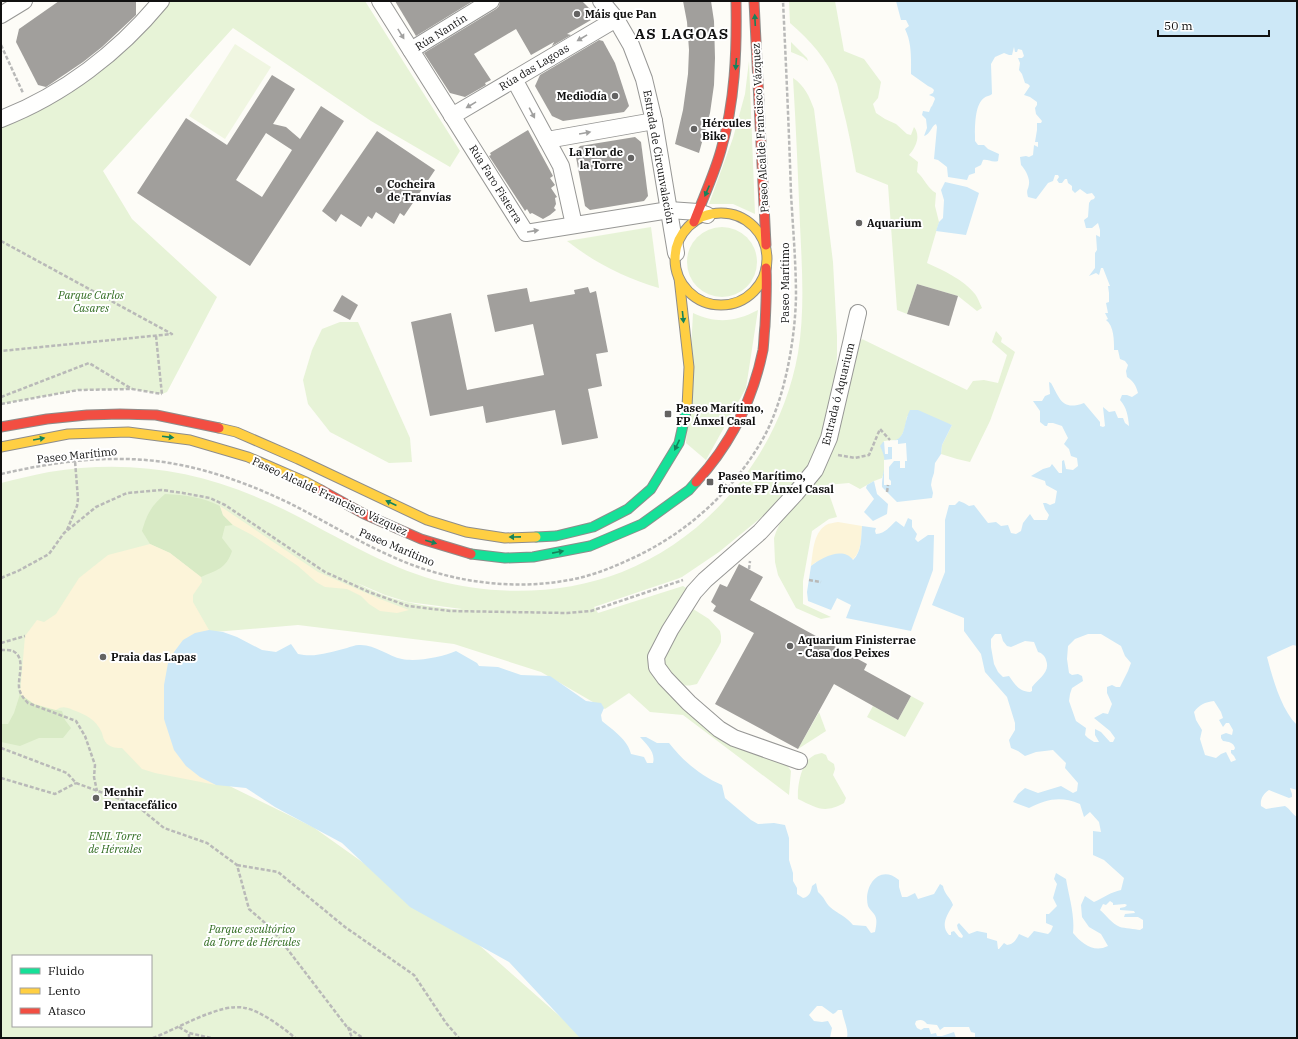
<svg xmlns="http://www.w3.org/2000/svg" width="1298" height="1039" font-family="'IBM Plex Serif',serif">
	<rect width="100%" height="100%" fill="#fdfcf7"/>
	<g fill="#e7f3d7" fill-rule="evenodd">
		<path d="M161,1h204l95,150 -10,16 -79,-46 -138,-93 -130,143 29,48 85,78 -50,95 -5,2 -30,-5 -54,1 -77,14v-285l50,-24z"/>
		<path d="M789,1h46l9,50 20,8 17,23 -3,16 -5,6 3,9 9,6 11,5 11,10 4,1 3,-8c7,9 2,20 -5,28l9,7 -1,10c8,7 10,16 19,21l-1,13 4,16 -12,41c17,8 36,16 48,31 3,4 5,10 7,14l-5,3 -19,-15 -41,-12 -10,30 -10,-4 -9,-125 -32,-13c-4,-22 -8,-45 -14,-67 -2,-7 -3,-14 -5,-21 -10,-25 -27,-44 -47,-61z"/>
		<path d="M791,42l16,16 1,3 -5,-4 -12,-5z"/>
		<path d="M749,61l6,153 -22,-10h-24l24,-66 12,-44z"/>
		<path d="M793,78c12,8 16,18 21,31l19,153 4,74v19l-2,35 -7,31 -19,47 -21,26 -25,22 -44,36 -37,25 -5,2 -83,28 4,6 85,-27 5,3 -36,64 17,39 118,73 4,6 -2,24 -106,-80 -33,-3 -21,-19 -24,16 -64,-37 -87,-28 -156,-19 -84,7 -5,144 104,51 166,118 93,82 16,11h-587v-555c16,-4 32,-8 48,-11 88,-14 164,1 242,41 47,24 93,53 144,67 61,16 128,15 187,-8 91,-36 159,-123 176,-219 7,-42 4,-85 2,-128 -2,-49 -4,-98 -7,-147zM357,583l28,12 23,7 54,7c-8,1 -16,-1 -25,-2 -29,-3 -54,-10 -80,-24zM13,956h138v70h-138z"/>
		<circle cx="722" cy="262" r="35"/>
		<path d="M651,227l8,61c-34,-10 -64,-25 -92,-47z"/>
		<path d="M758,310l-12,78 -40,72 -20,-17 7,-130c24,11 42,9 65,-3z"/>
		<path d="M340,322h18l52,116 2,24 -23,1 -59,-31 -22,-28 -5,-24 9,-30 10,-21z"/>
		<path d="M996,331l6,7 -1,4 14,10 -25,69 -20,41 -13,-3 -16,-5 1,-9 10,-20 -45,-9c-1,7 -3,22 -11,24 -5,1 -10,0 -13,2l2,18h-1v12l-2,6 -8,3 -14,8 -11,-6 -23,2 11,32 -8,2 -17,12 -9,50v23l28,13 -10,2 -25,-11 -18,-33 -3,-13 -1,-24 2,-6 4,-9 19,-23 56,-151 7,-10 105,51 6,-9 11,-1 14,3 9,-28 -15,-13z"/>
		<path d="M690,607l19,12 11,12 1,5v6l-2,4 -22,38c-5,1 -11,3 -16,0 -7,-5 -15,-15 -18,-23z"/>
		<path d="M911,696l13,7 -19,34 -38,-20 6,-11 25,14z"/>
		<path d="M819,712l7,19 -28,18z"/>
		<path d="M822,753l4,2 2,5 6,4 1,5 -2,6 13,23 -2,5c-20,11 -27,5 -46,-4 -1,-12 3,-37 15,-43 2,-2 6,-2 9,-3z"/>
	</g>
	<g fill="#d8eac5">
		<path d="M165,494c19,1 38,3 55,12l3,9 10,10 -8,1 -3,12 10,13c-6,18 -15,19 -31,26l-31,-24 -20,-9 -8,-13c5,-17 9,-25 23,-37z"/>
		<path d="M20,694c13,9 25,15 42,17l3,9 6,8 -8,10h-24l-19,8 -19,-4v-18h7l6,-11z"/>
	</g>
	<g fill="#fcf4d9">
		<path d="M220,506l98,66 62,27 29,11 -12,3 -17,-2 -11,-7 -8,-8 -14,-7 -22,-2 -9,-5 -18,-16 -46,-31 -19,-10 -10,-10z"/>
		<path d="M838,522l24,4c-1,12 0,26 -10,34l-2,-3 -34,5 -5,4c2,-13 2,-33 15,-41 3,-2 8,-2 12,-3z"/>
		<path d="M150,544l20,9 31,24 1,5 -9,13v7l16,28 -20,17 1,109 26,29 -61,-12 -13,-4 -20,-21c-5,0 -10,0 -15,-4 -3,-3 -4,-7 -5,-11 -6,-14 -16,-18 -29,-23 -7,-3 -11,-4 -17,0l-22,-6 -14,-10 5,-58 12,-16 7,2 12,-8 23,-36 29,-23z"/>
	</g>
	<path fill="#f0f6e1" d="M235,44l36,23 -46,72 -36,-23z"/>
	<g fill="#cde8f7" fill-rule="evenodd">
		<path d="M896,1h401v645l-4,-1 -26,12c6,22 14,52 30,68v65l-7,-2 2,6v3l-3,1 -20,-8c-6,4 -9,9 -8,16l5,3 19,-3c5,3 7,8 12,11v221h-322v-5l-4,-1 -2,-5h-25l-4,3 -3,-5 -10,-1c-3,-4 -6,-5 -11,-3l-1,3 2,4 4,2 3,-2h5l2,6 5,-1 1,3h5l12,-4 2,6h-109c2,-10 -4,-18 -5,-28h-4l-3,3 -2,1 -11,-8h-5l-8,9 5,6 8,1 6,-1 4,7 -2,10h-250l-71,-76 -99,-55 -68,-64 -67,-36 -29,-19 -30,-3 -16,-8 -14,-11 -12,-16 -10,-31v-34l4,-22 6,-11 9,-12 12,-7 14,-3 14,2 14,5 25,13 14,2 15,-8 7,10c17,4 32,-2 49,-6 3,-1 8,-3 12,-3 15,-1 29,11 43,14 15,3 40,-2 54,-8l21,12 2,3 19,1 23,8 29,1 36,25 15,2 3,5 -3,7 1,6c11,9 26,19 29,33l13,3 3,6h6c3,-11 -7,-19 -13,-26h6l11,6h12c14,18 32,33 53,42l3,13 26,22 7,4 16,-1 11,2 4,13v22l4,13v8l4,7v6l6,4c6,-1 8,-6 9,-12l4,-3 2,9c7,6 7,10 12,15 8,7 16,9 23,18l13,1 5,7 4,-1c1,-6 3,-13 -1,-18 -2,-3 -5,-5 -6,-8 -5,-19 11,-43 31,-26v7l3,10h5l8,-4 3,6 16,-5 6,-10 3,2c1,8 8,12 10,19 -6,10 -13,21 -4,30h2v-3l3,-1 5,6 3,1 1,-2 -5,-7 -1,-4 2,-2 10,11 8,-3 10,2v5l10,3 1,8h1l5,-6 3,2c7,-1 9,-5 12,-11l9,4 6,-7 14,3 3,-3 2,-5 -7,-3v-9h3l8,-8 -4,-8 4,-14 -3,-5 2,-6 10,6c3,18 9,36 7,54 9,11 21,20 35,13l-7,-12 -12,-7 -7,-10 -1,-12 4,-9 9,6c9,-4 17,-10 27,-12l3,-12 -20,-18 -11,-5v-24l8,1 -2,-10 -9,-10 -6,5 -4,-13c-20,-8 -32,-5 -51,4l-16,-6 5,-8 7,-6 13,5 23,-7 12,7 4,-2 1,-8 -13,-15 1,-5 -13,-13 -17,2 -11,4 -7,-5 -7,-3 -2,-8 6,-10v-7l-8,-26 -22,-25 -4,-18 -17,-23v-13l-32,-13 13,-33v-52l4,-15h6l4,-4 5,2 5,3 5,-1 14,18 8,-1 5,4 7,-1 3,8 5,1 5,-3 2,-8 7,-9 4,6h13l2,-5 -4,-6 -2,-6h3l4,2 5,-2 2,-12 -11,-6 -1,-4 -14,-5 12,-7 7,-2 2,-3 7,9h3v-12l2,-1 2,9 7,1 5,-4 -1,-8 -6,-2 -2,-7 -5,-5 4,-6 -6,-12 -9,-3h-5l-1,3h-2l-5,-4v-11l-7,-10h9l3,-5 5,-2 -1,-12 2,1c9,16 11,28 33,20l16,19v4l3,1 2,-1 -2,-19 6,5 6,-1 3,7h5l2,5 4,3c-1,-10 -2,-18 -9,-26l2,-5h5l5,2 6,-4c-2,-8 -5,-12 -11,-16l-1,-6 2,-6 -3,-4 -5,-2 -2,-9h-4c0,-10 0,-24 -8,-30l2,-1 -3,-6h3l-2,-10 3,-1v-9l-1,-7h2l-7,-18h-2l-2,7 -3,-2 -7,3 6,-8v-15l2,-3 -1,-15 4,2v-7l-2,-7 -6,5h-6l-2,-8 4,-3 1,-14 2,-3 3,-1 1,-2 -3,-4 -5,1 -7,-5 -5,4 -3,-3v-4l-4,-3 -1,-4h-2l-3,4h-3l-2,-3 2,-3 -1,-2h-3l-2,6 -5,2 -12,16 -8,-2c-2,-8 0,-6 1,-13 1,-6 -4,-15 -8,-19l-1,-8 6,-1 3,1 4,-2 1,-10 4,2v-5h-3l2,-12v-7h4l1,-2 -6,-7 -1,-6 2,-3v-3l-7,-5 -6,-2 6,-9 -2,-2 -3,-1 -3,-9 -3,-4 1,-7 -2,-5h4l2,-2 -2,-6 -4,-1 -1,3h-2l-1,-5 -2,8h-3l-5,-2 -9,4 -4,7 1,30c-2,2 -6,2 -8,4 -10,7 -9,32 -9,43l3,4h6l4,4 11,5 -1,7c-6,2 -10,-2 -15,-1l-2,5 -6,3v5l-6,2 -2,5 -19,-3 -1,-10 -9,-7 -4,-1 3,-32 -1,-3c-5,2 -5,10 -12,12l3,-8 -1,-9 -4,-4 1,-4 6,1 2,-5 1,-1 3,-7 -1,-2 -5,-2 4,-2 1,-3 -2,-2 -4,-2 -17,-12c0,-15 1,-31 -6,-45l4,-3 -3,-6h-5zM995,634h6l2,7 4,5 4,1 14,-6 9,1 4,10c4,1 7,4 8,8 5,12 -8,19 -14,27v4l-2,1c-11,-1 -15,-7 -21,-16l-6,1 -5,-5 -4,-8 -3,-17v-8zM1088,634h13l20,12 4,10 6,7 -3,8 -8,16h-4l-4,-2 -5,2v6l5,11 -4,10 -5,-1 -9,5 16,13 5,7 -2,4h-3l-9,-10 -6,-3v6l4,7h-5l-6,-4 -3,-3 1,-7 -10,-7 -7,-20 1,-7 2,-6 11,-7 -1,-5 -4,-2 -6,1 -3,-2 -2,-14 1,-13 7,-7zM1214,701l7,11 2,6 -4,2 4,7 3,-4h3l4,7 -1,5 -6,-2 -5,2v3l2,3c6,1 10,1 12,7l-1,2h-3v3l3,3 2,4 -5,2 -5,-10 -5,2 -5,4 -11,-3 -5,-16 2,-9 -6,-10 -2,-8c5,-7 11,-10 20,-11zM1110,901l3,2v2l12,-1 2,1 -2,2 -5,1v2l14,1 1,2 -10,1 -1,3h14l5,3v8l-3,2c-5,-1 -16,-2 -20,-3 -8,-3 -14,-12 -20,-17l3,-6 3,1z"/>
		<path d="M945,182l22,5 12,6 -13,42 -30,-4 3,-9 4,-4 1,-18 -3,-10z"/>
		<path d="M910,410h8l34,15 -10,20 -1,9 -6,9 -1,10 -2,6 -1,6 2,8 -1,5 -35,4 -15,-15c0,-17 7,-23 -2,-41l3,-4c26,0 18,-14 27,-32z"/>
		<path d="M874,481l3,13 11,10 -1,10 -14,7 -9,-9 10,-13 -8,-11 1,-3z"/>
		<path d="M908,518l4,2v7l5,7 -2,5 3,3 10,-7h6l-1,35 -22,61 -65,-13 5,-13 -14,-7 -6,12 -23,-9 -1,-9 4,-26c10,-8 32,-20 42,-6 9,-8 8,-23 9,-34l14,2 -1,3 1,3c10,-1 13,-7 20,-13l8,6z"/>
	</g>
	<path fill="#fdfcf7" d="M898,440v4l8,-1 1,18h-2v7h-5v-7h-6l-5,6v12l2,2v4h-7v-25l8,-1v-12h-4v7h-3l-1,-13z"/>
	<g fill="#a19f9c" fill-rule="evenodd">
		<path d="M59,1h77v14l-34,32 -19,15 -37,25 -8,-2 -22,-43 3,-13z"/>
		<path d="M395,1h78l-57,35z"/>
		<path d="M500,1h82l11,11 -2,8 -24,14 4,1 -19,11 2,-4 -23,13 -15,-26 -42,25 17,26 -6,3 1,2 -21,12 -15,-4 -26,-40 72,-44 3,-3z"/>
		<path d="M683,1h28l3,20 1,37 -1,27 -4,28 -11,40 -24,-9 8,-34 5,-36 1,-24 -2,-28z"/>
		<path d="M599,40l4,1 12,22 14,43 -5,6 -61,9 -11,-5 -17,-30 5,-11z"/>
		<path d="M272,75l23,14 -22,35 13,3 14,12 21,-33 23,15 -94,145 -113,-73 49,-75 41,27zM266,133l26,17 -30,47 -26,-17z"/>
		<path d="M528,130l25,46 -3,2 5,7 -4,3 6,9 -2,1 1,6 -2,4 2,2 -6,5 -7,4 -11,-6 -2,1 -3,-5 -2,2 -36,-55 2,-1 -1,-2z"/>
		<path d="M377,131l58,39 -31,46 -4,-3 -6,11 -18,-12 -4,7 -4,-3 -7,11 -20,-13 -5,8 -14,-11z"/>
		<path d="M635,137l6,5 7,54 -4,5 -54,9 -5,-4 -10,-54 5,-6z"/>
		<path d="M917,284l41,12 -9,30 -42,-12z"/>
		<path d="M588,287l2,6 6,-2 12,61 -12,2 6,32 -14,3 10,49 -36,7 -7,-35 -69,13 -3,-17 -53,10 -19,-94 40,-9 16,77 77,-15 -11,-51 -38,8 -8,-37 40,-7 3,14 45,-8 -1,-4z"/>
		<path d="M342,295l16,10 -8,15 -17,-9z"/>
		<path d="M739,564l24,13 -13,23 117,64 -3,6 47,26 -13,24 -64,-36 -36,65 -83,-45 39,-71 -41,-22 3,-5 -5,-4 9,-18 7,3z"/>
	</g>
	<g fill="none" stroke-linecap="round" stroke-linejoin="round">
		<g stroke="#979795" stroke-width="18">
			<g id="street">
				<path d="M380,1l146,232 143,-23 29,2 9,3"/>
				<path d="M601,1l15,18 15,26 13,34 10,42 22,132"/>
				<path d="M1,15l23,-14"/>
				<path d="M411,50l80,-49"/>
				<path d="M514,79l47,87 13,59"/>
				<path d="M452,116l164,-97"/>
				<path d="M1,119c62,-24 118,-67 160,-118"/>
				<path d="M547,140l107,-19"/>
				<path d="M799,761l-65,-23 -15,-9 -30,-26 -24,-25 -8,-11 -1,-10 14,-27 24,-38 11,-12 55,-48 36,-39 19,-23 14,-32 29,-125"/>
			</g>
		</g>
		<g stroke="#8e8d8b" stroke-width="11">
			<g id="fast">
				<path d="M536,537l20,-1 37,-9 35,-18 23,-20 28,-46 8,-36"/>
				<path d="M471,554l34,4 28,-1 57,-11 52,-22 47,-34 7,-8"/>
			</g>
		</g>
		<g stroke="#8e8d8b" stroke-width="11">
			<g id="slow">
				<circle cx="721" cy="259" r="46"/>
				<path d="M679,278l10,89 -2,40"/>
				<path d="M219,428l17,4 62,27 129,61 39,12 39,6 31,-1"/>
				<path d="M1,447l67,-13 60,-2 62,8 58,17 58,25 15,8"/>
			</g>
		</g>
		<g stroke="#8e8d8b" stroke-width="11">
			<g id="jam">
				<path d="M754,1l12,244"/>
				<path d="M694,222c9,-24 20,-47 27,-72 14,-48 16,-99 15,-149"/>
				<path d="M1,427l46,-8 40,-4 33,-1 36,1 63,13"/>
				<path d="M696,482c34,-37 57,-83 67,-132 1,-8 1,-16 2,-24 1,-20 2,-39 1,-58"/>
				<path d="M321,490l43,24 57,25 50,15"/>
			</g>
		</g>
		<g stroke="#b9b9b8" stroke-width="2.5" stroke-dasharray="4 2" stroke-linecap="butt">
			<path d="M1,45l22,48"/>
			<path d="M1,241l171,93 -171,17"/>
			<path d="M783,252l1,11"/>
			<path d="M156,336l6,59"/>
			<path d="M1,397l88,-34 43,26"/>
			<path d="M1,404l77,-14 54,-1 30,5"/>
			<path d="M838,455l17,3 14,-3 11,-26 10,11"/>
			<path d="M1,474c40,-9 80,-16 121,-15 59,0 115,19 167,44 50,25 97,57 152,71 40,11 86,14 128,6 23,-4 45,-13 66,-23 55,-26 101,-69 130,-122 20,-38 30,-95 31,-138 0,-34 -3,-68 -5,-103 -2,-64 -5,-129 -8,-193"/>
			<path d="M720,481l8,6"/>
			<path d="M887,492l1,-7"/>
			<path d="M67,530l10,-24 1,-7 -3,-38"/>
			<path d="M749,569l1,-8"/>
			<path d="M1,578l17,-7 31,-17 15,-21 21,-17 11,-9 31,-14 35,-3 21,3 27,5 15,7 100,67 44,20 39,14 42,5 117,2 24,-2 92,-31"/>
			<path d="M809,580l12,2"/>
			<path d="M1,643l24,-7"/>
			<path d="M1,650c4,0 9,0 12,1 13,7 5,25 6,36 1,7 4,11 9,16l48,18 9,15 10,29 -1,12 3,14"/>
			<path d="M1,748l66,25 9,10 60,22 28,23 43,15 30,22 12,44 23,20 75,98 16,11"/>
			<path d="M1,778l54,16 21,-11"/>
			<path d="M237,865l41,7 67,55 69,48 32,48 13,15"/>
			<path d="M179,1027l10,6 22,5"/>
			<path d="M348,1027l4,11"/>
			<path d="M153,1038c24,-9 68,-36 92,-30 14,2 39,20 50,30"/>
			<path d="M189,1038v-5"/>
		</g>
		<use href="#street" stroke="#fffffe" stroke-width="16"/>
		<use href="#fast" stroke="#16e098" stroke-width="9"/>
		<use href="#slow" stroke="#ffcf43" stroke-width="9"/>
		<use href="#jam" stroke="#f24e42" stroke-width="9"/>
	</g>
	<defs><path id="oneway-solid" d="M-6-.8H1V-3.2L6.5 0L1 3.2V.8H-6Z"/></defs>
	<g fill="#14835b">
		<use href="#oneway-solid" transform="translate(755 20) rotate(-93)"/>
		<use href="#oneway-solid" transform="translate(736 64) rotate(95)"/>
		<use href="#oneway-solid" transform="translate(707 191) rotate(113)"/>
		<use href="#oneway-solid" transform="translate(683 317) rotate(84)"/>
		<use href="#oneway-solid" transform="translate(168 437) rotate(7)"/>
		<use href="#oneway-solid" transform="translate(39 439) rotate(-10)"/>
		<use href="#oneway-solid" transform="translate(677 445) rotate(115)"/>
		<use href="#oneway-solid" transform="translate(391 503) rotate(-155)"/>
		<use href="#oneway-solid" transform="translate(515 537) rotate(179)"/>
		<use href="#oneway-solid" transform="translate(431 542) rotate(16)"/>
		<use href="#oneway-solid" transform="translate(558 552) rotate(-11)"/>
	</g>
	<g fill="#a0a09f">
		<use href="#oneway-solid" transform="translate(401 34) rotate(58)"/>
		<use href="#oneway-solid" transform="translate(582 38) rotate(149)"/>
		<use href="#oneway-solid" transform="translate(471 105) rotate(149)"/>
		<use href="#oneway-solid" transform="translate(532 113) rotate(62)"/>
		<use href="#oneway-solid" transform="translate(585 133) rotate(-10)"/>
		<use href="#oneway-solid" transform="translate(533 231) rotate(-9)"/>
	</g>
	<g fill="#646362" stroke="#fff" stroke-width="1.5">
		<circle cx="577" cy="14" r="4"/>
		<circle cx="615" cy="96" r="4"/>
		<circle cx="694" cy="129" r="4"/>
		<circle cx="631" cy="158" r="4"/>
		<circle cx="379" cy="190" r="4"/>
		<circle cx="859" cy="223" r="4"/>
		<rect x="664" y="410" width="8" height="8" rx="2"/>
		<rect x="706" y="478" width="8" height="8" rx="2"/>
		<circle cx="790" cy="646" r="4"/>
		<circle cx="103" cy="657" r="4"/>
		<circle cx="96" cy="798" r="4"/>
	</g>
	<g text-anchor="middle" stroke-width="4" stroke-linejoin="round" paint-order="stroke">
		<g font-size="11" font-weight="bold" fill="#111" stroke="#fff" text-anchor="start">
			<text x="585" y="18">Máis que Pan</text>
			<text x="607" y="100" text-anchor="end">Mediodía</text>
			<text x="702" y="127">Hércules<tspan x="702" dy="13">Bike</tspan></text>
			<text x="623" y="156" text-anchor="end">La Flor de<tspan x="623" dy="13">la Torre</tspan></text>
			<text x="387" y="188">Cocheira<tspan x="387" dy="13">de Tranvías</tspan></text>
			<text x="867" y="227">Aquarium</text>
			<text x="676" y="412">Paseo Marítimo,<tspan x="676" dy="13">FP Ánxel Casal</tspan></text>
			<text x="718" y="480">Paseo Marítimo,<tspan x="718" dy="13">fronte FP Ánxel Casal</tspan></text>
			<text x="798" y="644">Aquarium Finisterrae<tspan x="798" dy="13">- Casa dos Peixes</tspan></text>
			<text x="111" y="661">Praia das Lapas</text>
			<text x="104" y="796">Menhir<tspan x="104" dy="13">Pentacefálico</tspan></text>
		</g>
		<g font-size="11" fill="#111" stroke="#fff">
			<text transform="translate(441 32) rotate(-32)" y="4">Rúa Nantín</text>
			<text transform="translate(534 67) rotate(-31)" y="4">Rúa das Lagoas</text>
			<text transform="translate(760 128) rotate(-93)" y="4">Paseo Alcalde Francisco Vázquez</text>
			<text transform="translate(659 157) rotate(80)" y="4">Estrada de Circunvalación</text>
			<text transform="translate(496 184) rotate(58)" y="4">Rúa Faro Fisterra</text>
			<text transform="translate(785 283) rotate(-90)" y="4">Paseo Marítimo</text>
			<text transform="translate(838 394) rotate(-76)" y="4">Entrada ó Aquarium</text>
			<text transform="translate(77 455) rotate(-6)" y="4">Paseo Marítimo</text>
			<text transform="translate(330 496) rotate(25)" y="4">Paseo Alcalde Francisco Vázquez</text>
			<text transform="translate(397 547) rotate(23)" y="4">Paseo Marítimo</text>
		</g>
		<g font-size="11" font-style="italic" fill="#2f6b1f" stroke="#fff">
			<text x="91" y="299">Parque Carlos<tspan x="91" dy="13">Casares</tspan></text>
			<text x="115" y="840">ENIL Torre<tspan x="115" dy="13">de Hércules</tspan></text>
			<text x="252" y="933">Parque escultórico<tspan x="252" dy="13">da Torre de Hércules</tspan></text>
		</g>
		<g font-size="15" font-weight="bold" letter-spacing="1" fill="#111" stroke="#fff">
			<text x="682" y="39">AS LAGOAS</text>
		</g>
	</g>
	<rect width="1298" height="1039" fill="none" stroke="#111111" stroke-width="4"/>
	<rect x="12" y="955" width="140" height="72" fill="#ffffff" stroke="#a0a0a0"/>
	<rect x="20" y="968" width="20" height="6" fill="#16e098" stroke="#a0a0a0"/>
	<text x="48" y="975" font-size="12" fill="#111111">Fluido</text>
	<rect x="20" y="988" width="20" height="6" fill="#ffcf43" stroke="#a0a0a0"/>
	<text x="48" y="995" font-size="12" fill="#111111">Lento</text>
	<rect x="20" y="1008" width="20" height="6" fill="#f24e42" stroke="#a0a0a0"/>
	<text x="48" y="1015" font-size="12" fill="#111111">Atasco</text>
	<path d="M1158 30v6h111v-6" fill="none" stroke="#111111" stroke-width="2"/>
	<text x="1164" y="30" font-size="12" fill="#111111" stroke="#ffffff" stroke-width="3" paint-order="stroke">50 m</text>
</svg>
